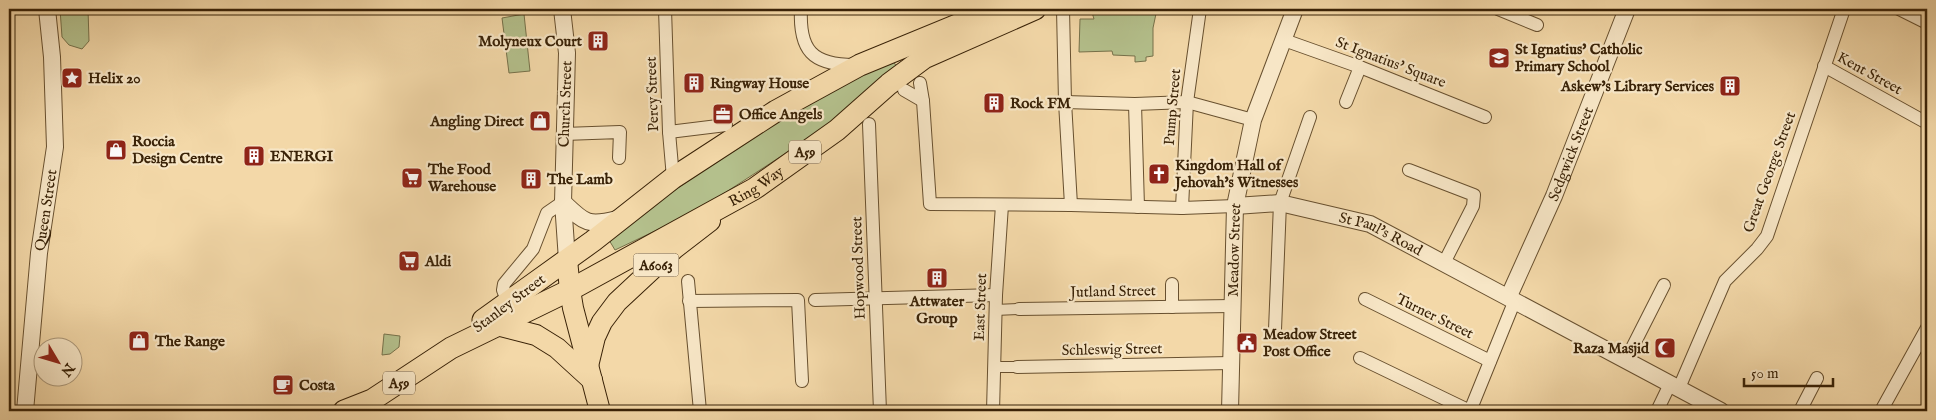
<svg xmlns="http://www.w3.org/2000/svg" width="1936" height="420" font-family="'IM FELL English',serif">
	<rect width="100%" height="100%" fill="#f3d8a8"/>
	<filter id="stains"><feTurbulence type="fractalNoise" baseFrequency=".004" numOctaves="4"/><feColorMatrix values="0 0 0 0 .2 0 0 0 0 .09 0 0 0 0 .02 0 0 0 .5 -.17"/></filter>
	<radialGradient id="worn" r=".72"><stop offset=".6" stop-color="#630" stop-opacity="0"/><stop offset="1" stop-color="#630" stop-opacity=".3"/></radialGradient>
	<g fill="#b4c08c" stroke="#76714a">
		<path d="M60,9h28l1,32 -7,8 -13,-4 -7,-8z"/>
		<path d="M1091,9h66l-4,19v28l-7,1v4l-11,1v-6l-22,-1 -1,-4 -33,1 1,-33h14z"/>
		<path d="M524,14l6,57 -21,2 -7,-55z"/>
		<path d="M893,61l4,6 -50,46 -67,44 -83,54 -82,39 -6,-10 40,-32 136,-94 41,-23z"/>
		<path d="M384,334l16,2 -1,11 -9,7 -8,1z"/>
	</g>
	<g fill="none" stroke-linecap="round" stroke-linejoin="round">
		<g stroke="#68502f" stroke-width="12">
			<g id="pedestrian">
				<path d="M995,310l24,-1"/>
				<path d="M994,367h23"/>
			</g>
		</g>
		<g stroke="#68502f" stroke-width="14">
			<g id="minor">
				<path d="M665,9l4,123 4,46"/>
				<path d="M801,9c-2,41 11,56 53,56"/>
				<path d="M1063,9l2,93 6,103"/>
				<path d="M1498,9l39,16"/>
				<path d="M1899,9l28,14"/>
				<path d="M1284,40l76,27 125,50"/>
				<path d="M1824,66l103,57"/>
				<path d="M920,83l3,18 7,103 141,1 111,3 53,-2"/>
				<path d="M904,90l19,11"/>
				<path d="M1065,102l70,2 52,-2 66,18"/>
				<path d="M1346,102l14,-35"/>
				<path d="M1135,104l3,103"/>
				<path d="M869,124l11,287"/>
				<path d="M669,132l57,-7"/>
				<path d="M564,134l56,-2 -1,26"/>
				<path d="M1409,170l65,25 -1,11 -29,57"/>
				<path d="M1182,208l5,-106 13,-93"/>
				<path d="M688,281l12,130"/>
				<path d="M1172,284v23"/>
				<path d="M1365,299l125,62"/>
				<path d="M815,300l181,-5"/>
				<path d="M689,301l109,-1 4,81"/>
				<path d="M508,303l-5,-13 1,-6 29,-35 14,-36 16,-11"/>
				<path d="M1019,309l213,-3"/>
				<path d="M1275,330l5,-127 30,-86"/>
				<path d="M1360,358l110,53"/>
				<path d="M1626,360l38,-75"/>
				<path d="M1017,367l214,-4"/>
				<path d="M1679,388l46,-107 32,-32 10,-13 77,-227"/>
				<path d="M993,411l3,-116 6,-90"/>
				<path d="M1470,411l45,-111"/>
				<path d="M1657,411l13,-27"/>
				<path d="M1800,411l17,-33"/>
				<path d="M1881,411l46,-83"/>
			</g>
		</g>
		<g stroke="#68502f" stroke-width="18">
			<g id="tertiary">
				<path d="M562,9l5,44 -4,149 4,58"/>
				<path d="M563,202c21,20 24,25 54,17"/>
				<path id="s1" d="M1235,206l45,-3 90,21 351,187"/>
				<path id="s2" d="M1509,296l45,-100 73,-187"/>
				<path id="s3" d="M25,411l14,-158 16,-106 -3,-90 -5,-48"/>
				<path id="s4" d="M1230,411l5,-205 18,-86 42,-111"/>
			</g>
		</g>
		<g stroke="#392207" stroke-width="22">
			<g id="primary">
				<path d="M567,260l3,30 3,18 27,103"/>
				<path d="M497,325l39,10 21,13 35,32"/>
				<path d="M588,366l7,-29 7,-15 15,-20 58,-54 35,-27"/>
			</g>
		</g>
		<g stroke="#392207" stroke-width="23">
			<g id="trunk">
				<path d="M483,320l110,-79 80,-63 103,-67 84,-46 136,-56"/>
				<path id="s5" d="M344,411l28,-11 79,-52 119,-58 184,-101 83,-59 52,-46 35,-26 111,-49"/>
			</g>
		</g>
		<use href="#pedestrian" stroke="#f7e6c6" stroke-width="10"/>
		<use href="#minor" stroke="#f7e6c6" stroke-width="12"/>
		<use href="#tertiary" stroke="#f7e6c6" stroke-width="16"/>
		<use href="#primary" stroke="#f3d8a8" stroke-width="20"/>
		<use href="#trunk" stroke="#f3d8a8" stroke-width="21"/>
	</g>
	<defs>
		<g id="building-square" transform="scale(1.125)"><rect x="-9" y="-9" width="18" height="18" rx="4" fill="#8f2418" stroke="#f7e6c6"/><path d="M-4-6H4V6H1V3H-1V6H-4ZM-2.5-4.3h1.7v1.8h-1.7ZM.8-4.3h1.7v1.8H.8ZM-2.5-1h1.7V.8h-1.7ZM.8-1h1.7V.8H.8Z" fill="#fff"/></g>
		<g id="school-square" transform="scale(1.125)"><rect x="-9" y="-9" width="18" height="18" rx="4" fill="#8f2418" stroke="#f7e6c6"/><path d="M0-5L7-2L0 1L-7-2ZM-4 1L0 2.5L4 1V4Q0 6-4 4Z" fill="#fff"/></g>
		<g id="sight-square" transform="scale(1.125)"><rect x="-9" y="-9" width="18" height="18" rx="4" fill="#8f2418" stroke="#f7e6c6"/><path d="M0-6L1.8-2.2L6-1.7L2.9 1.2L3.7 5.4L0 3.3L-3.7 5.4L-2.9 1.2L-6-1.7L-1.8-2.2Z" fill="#fff"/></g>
		<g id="office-square" transform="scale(1.125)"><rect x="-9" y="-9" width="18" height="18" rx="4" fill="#8f2418" stroke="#f7e6c6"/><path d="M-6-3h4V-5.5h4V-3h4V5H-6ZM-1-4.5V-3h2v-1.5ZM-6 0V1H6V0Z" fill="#fff"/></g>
		<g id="shop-square" transform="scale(1.125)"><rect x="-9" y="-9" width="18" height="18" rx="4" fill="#8f2418" stroke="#f7e6c6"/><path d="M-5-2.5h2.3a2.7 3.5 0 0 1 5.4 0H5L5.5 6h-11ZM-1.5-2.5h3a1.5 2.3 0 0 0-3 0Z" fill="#fff"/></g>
		<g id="church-square" transform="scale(1.125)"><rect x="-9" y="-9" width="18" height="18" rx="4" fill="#8f2418" stroke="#f7e6c6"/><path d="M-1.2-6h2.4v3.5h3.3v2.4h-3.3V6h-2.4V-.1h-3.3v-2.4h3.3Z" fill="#fff"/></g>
		<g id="supermarket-square" transform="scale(1.125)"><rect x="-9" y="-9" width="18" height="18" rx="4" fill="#8f2418" stroke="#f7e6c6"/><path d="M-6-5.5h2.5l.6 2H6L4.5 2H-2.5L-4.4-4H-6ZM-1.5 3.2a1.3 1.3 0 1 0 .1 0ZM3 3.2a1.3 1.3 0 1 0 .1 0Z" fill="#fff"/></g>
		<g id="civic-square" transform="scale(1.125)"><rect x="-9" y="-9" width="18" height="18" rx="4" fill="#8f2418" stroke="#f7e6c6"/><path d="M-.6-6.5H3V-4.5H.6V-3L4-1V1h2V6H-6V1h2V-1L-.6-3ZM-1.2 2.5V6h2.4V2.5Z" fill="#fff"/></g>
		<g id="mosque-square" transform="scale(1.125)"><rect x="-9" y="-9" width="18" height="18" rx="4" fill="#8f2418" stroke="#f7e6c6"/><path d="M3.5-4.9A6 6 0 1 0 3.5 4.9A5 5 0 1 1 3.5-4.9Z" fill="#fff"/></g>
		<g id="cafe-square" transform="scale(1.125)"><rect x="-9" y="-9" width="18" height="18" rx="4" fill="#8f2418" stroke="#f7e6c6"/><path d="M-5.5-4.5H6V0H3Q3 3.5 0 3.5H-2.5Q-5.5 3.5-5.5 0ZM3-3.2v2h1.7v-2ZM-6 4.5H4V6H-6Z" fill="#fff"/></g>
	</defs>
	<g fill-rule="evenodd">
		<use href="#building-square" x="598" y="41"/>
		<use href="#school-square" x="1499" y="58"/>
		<use href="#sight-square" x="72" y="78"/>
		<use href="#building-square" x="694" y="83"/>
		<use href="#building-square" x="1730" y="86"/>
		<use href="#building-square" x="994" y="103"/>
		<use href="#office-square" x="723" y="114"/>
		<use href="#shop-square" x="540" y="121"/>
		<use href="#shop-square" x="116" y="150"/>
		<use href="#building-square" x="254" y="156"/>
		<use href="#church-square" x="1159" y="174"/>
		<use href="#supermarket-square" x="412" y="178"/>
		<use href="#building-square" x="531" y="179"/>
		<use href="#supermarket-square" x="409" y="261"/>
		<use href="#building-square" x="937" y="278"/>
		<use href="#shop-square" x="139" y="341"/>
		<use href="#civic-square" x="1247" y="343"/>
		<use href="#mosque-square" x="1665" y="348"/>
		<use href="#cafe-square" x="283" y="385"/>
	</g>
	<g text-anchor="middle" stroke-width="4.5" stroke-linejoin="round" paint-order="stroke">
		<g fill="#f7e6c6" stroke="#725d40" stroke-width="1">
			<rect x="789" y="140.5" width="32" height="23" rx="4"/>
			<rect x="633.5" y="253.5" width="45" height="23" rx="4"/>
			<rect x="383" y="371.5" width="32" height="23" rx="4"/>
		</g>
		<g font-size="14" font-weight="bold" fill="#392207">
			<text x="805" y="157">A59</text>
			<text x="656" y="270">A6063</text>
			<text x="399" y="388">A59</text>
		</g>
		<g font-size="15" font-weight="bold" fill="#392207" stroke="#f7e6c6" text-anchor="start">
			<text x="582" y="46" text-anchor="end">Molyneux Court</text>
			<text x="1515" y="54">St Ignatius' Catholic<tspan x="1515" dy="17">Primary School</tspan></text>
			<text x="88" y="83">Helix 20</text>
			<text x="710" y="88">Ringway House</text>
			<text x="1714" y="91" text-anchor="end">Askew's Library Services</text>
			<text x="1010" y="108">Rock FM</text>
			<text x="739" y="119">Office Angels</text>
			<text x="524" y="126" text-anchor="end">Angling Direct</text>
			<text x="132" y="146">Roccia<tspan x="132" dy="17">Design Centre</tspan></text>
			<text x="270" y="161">ENERGI</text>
			<text x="1175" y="170">Kingdom Hall of<tspan x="1175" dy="17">Jehovah's Witnesses</tspan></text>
			<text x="428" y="174">The Food<tspan x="428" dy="17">Warehouse</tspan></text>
			<text x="547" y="184">The Lamb</text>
			<text x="425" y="266">Aldi</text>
			<text x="937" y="306" text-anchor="middle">Attwater<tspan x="937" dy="17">Group</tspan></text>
			<text x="1263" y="339">Meadow Street<tspan x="1263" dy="17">Post Office</tspan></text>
			<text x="155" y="346">The Range</text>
			<text x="1649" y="353" text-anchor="end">Raza Masjid</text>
			<text x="299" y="390">Costa</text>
		</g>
		<g font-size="15" fill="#392207" stroke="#f7e6c6">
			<text transform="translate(1391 62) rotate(21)" y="5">St Ignatius' Square</text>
			<text transform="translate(1870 73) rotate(29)" y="5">Kent Street</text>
			<text transform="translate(652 94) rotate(-92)" y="5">Percy Street</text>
			<text transform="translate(565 104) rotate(-88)" y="5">Church Street</text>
			<text transform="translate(1172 107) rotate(-85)" y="5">Pump Street</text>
			<text dy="5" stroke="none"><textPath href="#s2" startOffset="155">Sedgwick Street</textPath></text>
			<text transform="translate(1769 172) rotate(-70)" y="5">Great George Street</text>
			<text dy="5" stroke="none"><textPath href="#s5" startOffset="470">Ring Way</textPath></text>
			<text dy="5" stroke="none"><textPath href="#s3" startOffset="202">Queen Street</textPath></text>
			<text dy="5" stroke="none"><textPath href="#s1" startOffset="151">St Paul's Road</textPath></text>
			<text dy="5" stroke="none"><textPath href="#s4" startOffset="161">Meadow Street</textPath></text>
			<text transform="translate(858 268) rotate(-92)" y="5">Hopwood Street</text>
			<text transform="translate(1113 291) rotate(-1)" y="5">Jutland Street</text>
			<text transform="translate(509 303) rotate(-37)" y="5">Stanley Street</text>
			<text transform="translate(980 307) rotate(-88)" y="5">East Street</text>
			<text transform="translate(1435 316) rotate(26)" y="5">Turner Street</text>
			<text transform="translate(1112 349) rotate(-1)" y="5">Schleswig Street</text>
		</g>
	</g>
	<rect width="1936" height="420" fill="none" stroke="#f3d8a8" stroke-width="30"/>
	<rect x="10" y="10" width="1916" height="400" fill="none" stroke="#392207" stroke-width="2.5"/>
	<rect x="15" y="15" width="1906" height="390" fill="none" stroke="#392207"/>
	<g transform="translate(58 362) rotate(128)"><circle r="24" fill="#f7e6c6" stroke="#ab987a"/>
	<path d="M0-4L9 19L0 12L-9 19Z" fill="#8f2418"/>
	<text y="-8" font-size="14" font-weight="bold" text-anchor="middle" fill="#392207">N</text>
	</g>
	<path d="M1744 378v8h89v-8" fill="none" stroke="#392207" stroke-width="2.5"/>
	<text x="1751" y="378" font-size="15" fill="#392207" stroke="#f7e6c6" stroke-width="4" paint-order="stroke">50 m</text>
	<rect width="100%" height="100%" filter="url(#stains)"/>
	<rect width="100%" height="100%" fill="url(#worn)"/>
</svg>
